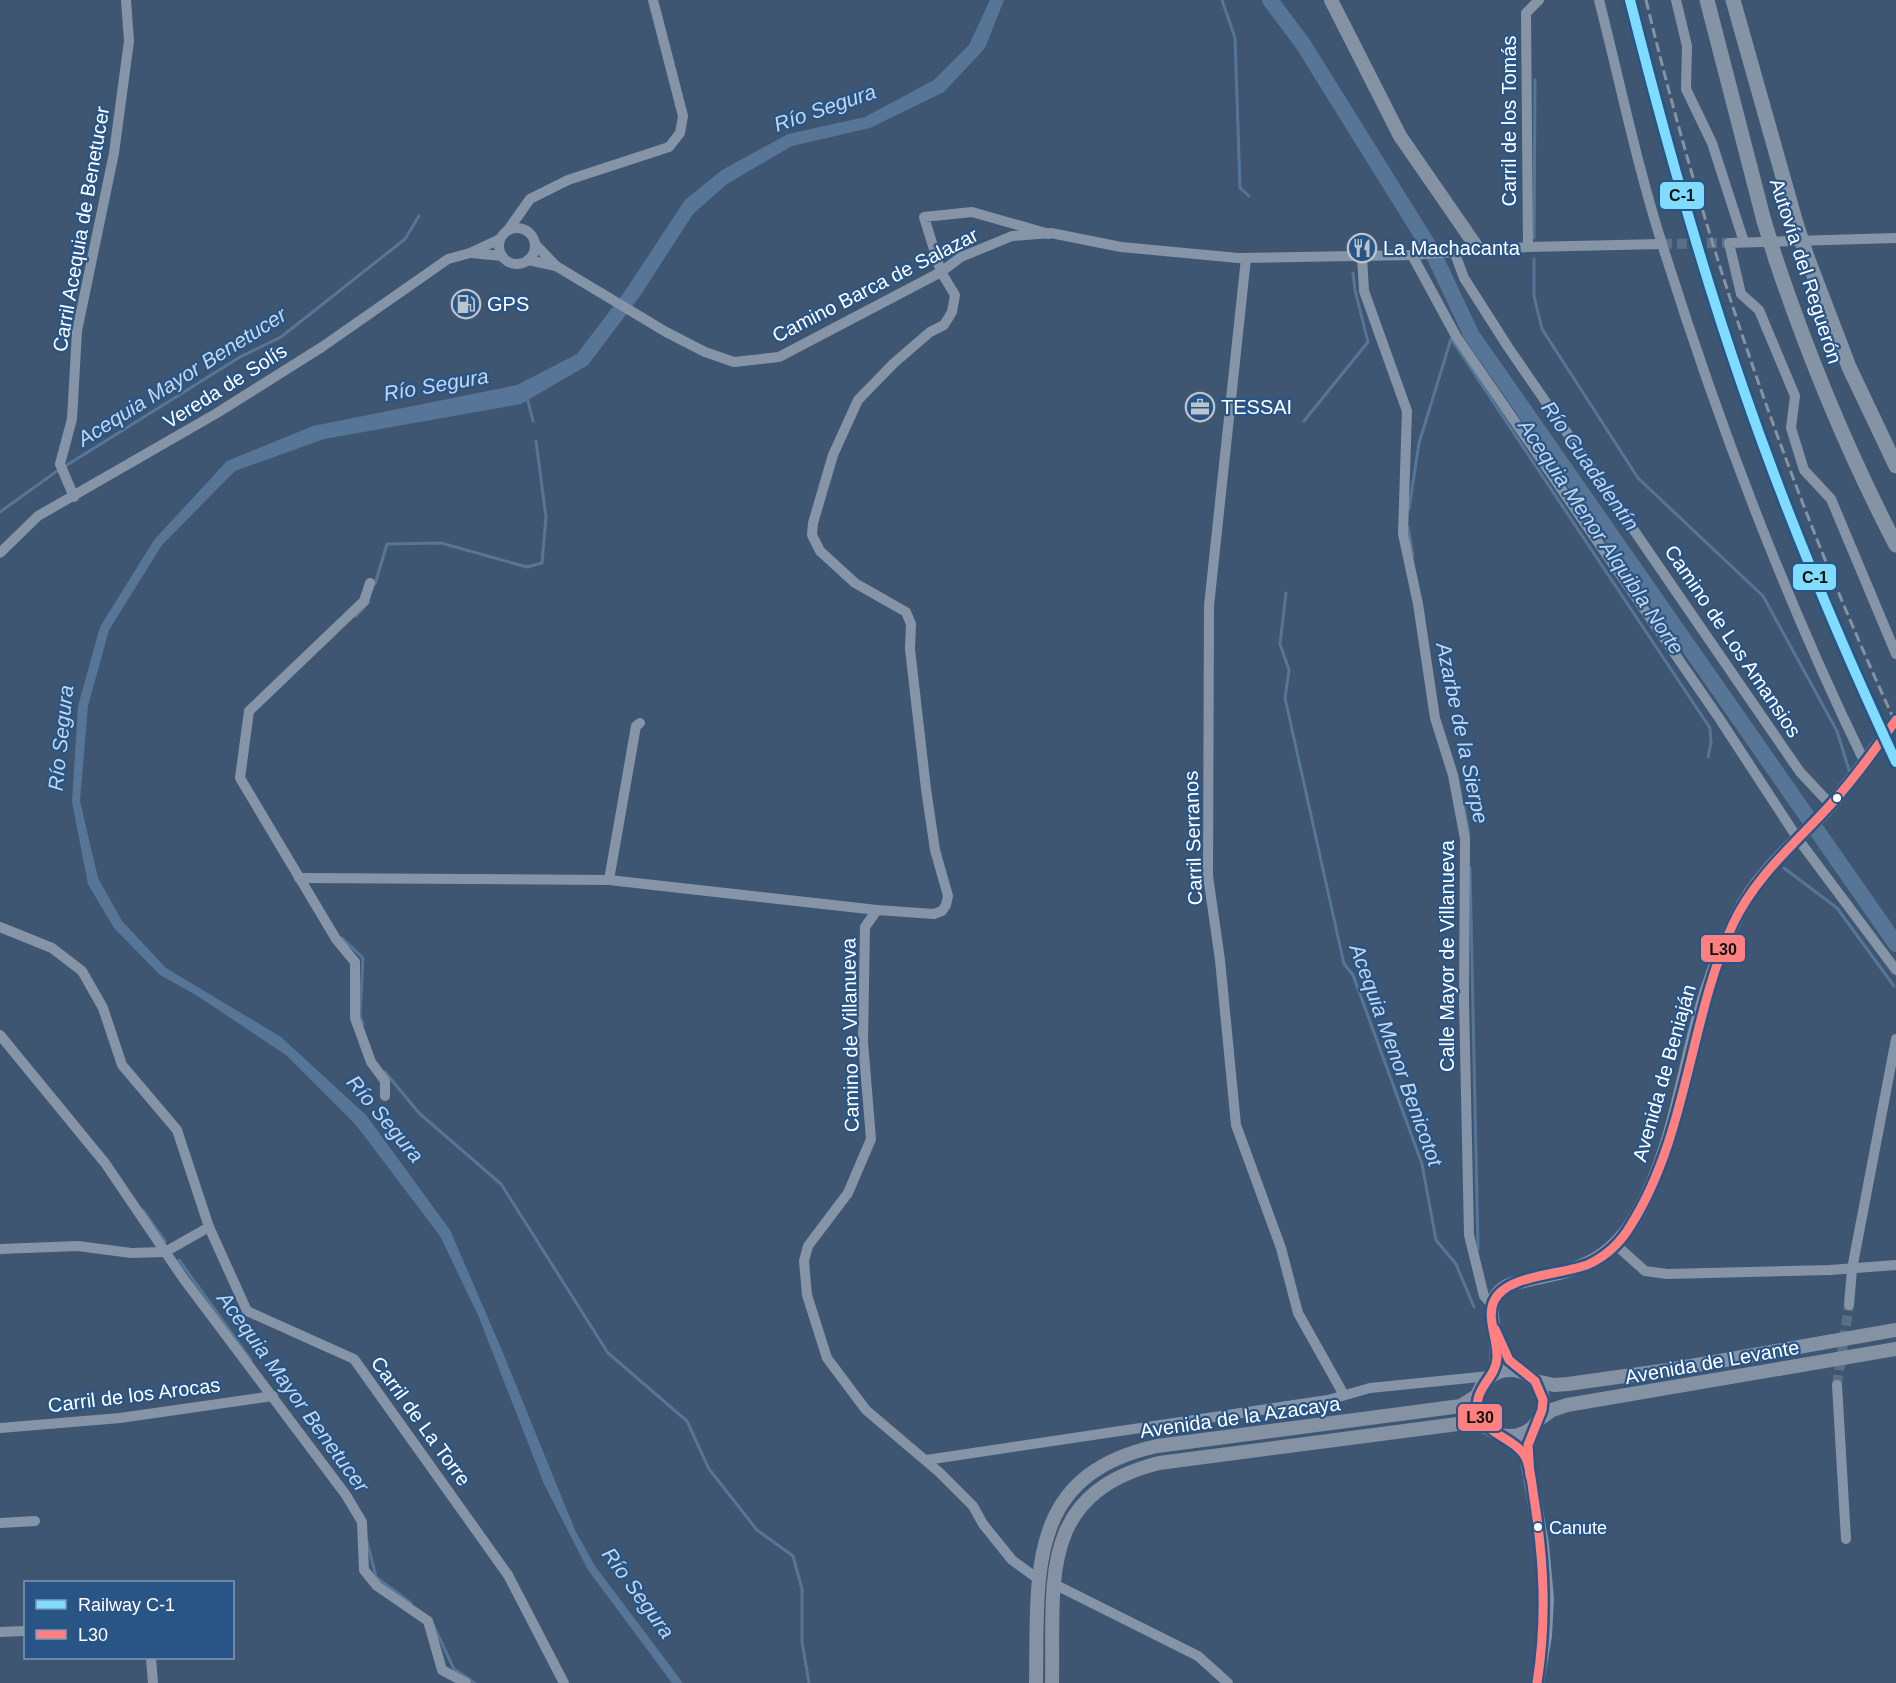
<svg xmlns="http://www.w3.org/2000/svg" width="1896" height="1683" font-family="Arial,sans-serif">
	<rect width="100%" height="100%" fill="#3e5671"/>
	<path fill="#577596" d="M990,0h14l-19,48 -41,44 -74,36 -78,18 -65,38 -34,30 -53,82 -52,69 -67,39 -197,35 -89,32 -73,74 -53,85 -21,76 -8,95 18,77 24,43 44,47 115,69 85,78 84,115 51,118 74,182 20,36 88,117h-11l-84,-113 -44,-86 -66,-169 -38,-79 -84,-111 -70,-70 -90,-60 -36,-20 -46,-47 -26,-44 -16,-82 6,-96 22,-79 54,-87 73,-79 86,-35 204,-41 60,-31 48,-63 60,-91 37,-30 66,-36 77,-17 69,-37 35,-35z"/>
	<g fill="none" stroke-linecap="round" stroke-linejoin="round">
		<g stroke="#577596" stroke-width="3">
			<path d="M1222,0l13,38 5,150 9,8"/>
			<path d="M1534,238l1,-158"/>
			<path d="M1534,259v37l8,33 96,149 125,118 74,135 12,39"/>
			<path d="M1452,340l258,388 1,15 -3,14"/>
			<path d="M527,397l6,24"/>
			<path d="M1304,421l64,-79 -13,-52 -2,-17"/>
			<path d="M67,465l173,-108 41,-20 124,-98 14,-23"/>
			<path d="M1409,509l10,-66 32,-104"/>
			<path d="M0,512l57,-41"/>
			<path d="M1408,527l5,29"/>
			<path d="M375,584l12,-40 54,-1 86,24 15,-4 4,-46 -10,-76"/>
			<path d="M1286,593l-6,51 9,26 -4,28 59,266 9,11 69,189 14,76 20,24 18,43"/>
			<path d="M356,616l13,-14"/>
			<path d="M1464,806l5,29"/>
			<path d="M1470,868l8,381"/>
			<path d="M1784,868l53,40 57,78"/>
			<path d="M342,938l21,20 -3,57 3,9"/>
			<path d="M385,1072l34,41 82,71 107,169 79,68 22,48 48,61 36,26 9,33v53l7,41"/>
			<path d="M143,1210l22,31"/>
			<path d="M179,1260l72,100"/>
			<path d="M367,1541l9,36 35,26"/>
			<path d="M430,1618l24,51 21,14"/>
		</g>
		<path stroke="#577596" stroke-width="16" d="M1270,0l33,44 130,209 38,81 425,610"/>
		<g stroke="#5b6f86" stroke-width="10" stroke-dasharray="10 5" stroke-linecap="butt">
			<path d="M1662,244l67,-1"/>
			<path d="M1837,1385l12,-80"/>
		</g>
		<path stroke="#5b6f86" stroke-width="14" stroke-dasharray="14 7" stroke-linecap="butt" d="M1876,747l20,-27"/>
		<g stroke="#8595a7" stroke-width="10">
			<path d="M1599,0c21,82 38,166 64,247 55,175 121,350 202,516"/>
			<path d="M1676,0l11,46 -1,43 26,54 32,99"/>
			<circle cx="517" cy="246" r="18"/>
			<path d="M508,230l22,-31 38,-19 101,-33 11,-14 3,-17 -30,-116"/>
			<path d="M1896,238l-167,5 12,51 18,16 36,86 -4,32 13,42 27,29 65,155"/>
			<path d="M535,244l21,22"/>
			<path d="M1528,247l-2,-234 13,-13"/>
			<path d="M1454,251l10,27 44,69 292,425 31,33"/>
			<path d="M471,253l31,3"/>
			<path d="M1412,255l44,81 263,382 79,121 98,131"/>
			<path d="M1362,256l2,35 43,120 -4,123 15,70 17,114 18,57 12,64 -1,162 5,234 15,61 8,9"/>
			<path d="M1246,258l-37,348 -1,270 12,84 16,165 45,123 17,65 46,82"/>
			<path d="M528,260l28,6 110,66 39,20 29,10 45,-5 162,-85 20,-15 51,-21 39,-3 70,14 117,11 174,-3 116,-8 134,-3"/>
			<path d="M74,497l-14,-33 12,-45 5,-88 37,-178 15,-112 -3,-41"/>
			<path d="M0,553l38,-37 179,-103 105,-66 126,-88 22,-6 30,-14"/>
			<path d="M370,583l-6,18 -115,110 -9,67 96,161 19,23v56l16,44 14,19v15"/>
			<path d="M640,723l-4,3 -27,154 268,30"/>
			<path d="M299,878l310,2"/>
			<path d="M0,927l52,21 30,23 21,37 19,57 55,65 32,97 38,84 107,48 154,216 56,108"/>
			<path d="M0,1035l105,128 78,115 163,217 16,27 2,48 13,16 51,35 14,49 24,13"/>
			<path d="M1616,1245l29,26 22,3 163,-4 66,-5"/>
			<path d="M0,1249l78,-3 53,7 34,-1 44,-25"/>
			<path d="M1849,1305l3,-36 44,-230"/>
			<path d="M1837,1385l9,154"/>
			<path d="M0,1428l120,-10 153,-22"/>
			<path d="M926,1460l402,-60 42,-12 120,-12"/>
			<path d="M0,1523l35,-2"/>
			<path d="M1038,1579l-26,-19 -29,-36 -10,-18 -34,-34 -73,-62 -39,-52 -20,-63 -3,-34 4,-15 40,-53 23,-54 -8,-97 2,-115 12,-17 57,4 8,-3 4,-6 2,-9 -13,-46 -9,-61 -16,-140 1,-25 -5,-12 -51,-29 -35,-32 -8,-16 1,-12 20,-68 25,-55 36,-37 36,-31 14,-7 8,-13 3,-17 -14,-23 -17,-55 48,-5 77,22"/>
			<path d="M1054,1584l144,72 30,27"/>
			<path d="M0,1632l26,-1"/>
			<path d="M151,1658l2,25"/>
		</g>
		<g stroke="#8492a4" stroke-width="14">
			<path d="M1331,0l69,136 78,113"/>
			<circle cx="1510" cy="1403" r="33"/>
			<path d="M1492,1375c15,-26 -12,-62 7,-83 8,-9 22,-10 33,-13 50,-10 80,-19 106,-66 32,-57 42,-123 58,-185 10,-39 24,-78 42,-114 20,-41 57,-71 88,-104 18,-20 34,-41 50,-63"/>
			<path d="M1535,1381l19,4 14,-1 100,-14 228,-40"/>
			<path d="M1538,1420l14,-10 15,-5 329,-56"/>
			<path d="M1534,1426l-6,19 -1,15 15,84 5,55 -2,37 -8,47"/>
			<path d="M1036,1683c2,-109 -11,-208 121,-237l304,-40 17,-11"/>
			<path d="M1052,1683c2,-102 -15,-189 107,-220l291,-38 14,-2 23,4"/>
		</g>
		<g stroke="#8594a5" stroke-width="15">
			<path d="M1707,0l57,221"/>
			<path d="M1733,0l63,223"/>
			<path d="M1807,257l42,110 47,99"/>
			<path d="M1776,260c33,98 72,193 120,285"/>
		</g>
		<path stroke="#8594a5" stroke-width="3" stroke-dasharray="10 4.5" stroke-linecap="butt" d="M1646,0c60,249 143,491 250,724"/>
		<g stroke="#8594a5" stroke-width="15">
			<path d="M1764,221l12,39"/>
			<path d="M1796,223l11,34"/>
		</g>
		<g stroke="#295586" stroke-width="14">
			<g id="bus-1">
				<path d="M1495,1329l14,31 26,21 8,19 -1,10 -14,35 2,31"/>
				<path d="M1537,1683c10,-63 7,-122 -3,-185 -2,-12 -3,-28 -8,-40 -11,-23 -56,-26 -48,-59 3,-15 18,-24 19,-41 1,-19 -11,-40 -3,-57 12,-27 70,-26 95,-37 17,-8 32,-22 42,-39 57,-91 58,-205 102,-301 23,-49 64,-82 99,-121 24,-26 44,-55 64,-83"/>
			</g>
		</g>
		<use href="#bus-1" stroke="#ff8080" stroke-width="9"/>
		<g stroke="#295586" stroke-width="15">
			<path id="rail-1" d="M1630,0c33,131 69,261 113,388 44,128 96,252 153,374"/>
		</g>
		<use href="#rail-1" stroke="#80dcff" stroke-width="10"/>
	</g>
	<defs>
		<g id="restaurant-ring" transform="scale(1.5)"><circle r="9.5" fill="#295586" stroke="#bbc4cd" stroke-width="1.5"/><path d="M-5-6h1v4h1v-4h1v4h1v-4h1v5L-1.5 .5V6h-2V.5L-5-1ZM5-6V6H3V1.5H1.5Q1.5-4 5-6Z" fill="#bbc4cd"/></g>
		<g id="fuel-ring" transform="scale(1.5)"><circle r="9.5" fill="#295586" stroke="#bbc4cd" stroke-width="1.5"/><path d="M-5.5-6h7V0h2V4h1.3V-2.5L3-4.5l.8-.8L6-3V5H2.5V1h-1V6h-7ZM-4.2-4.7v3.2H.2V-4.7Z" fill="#bbc4cd"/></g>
		<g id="office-ring" transform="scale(1.5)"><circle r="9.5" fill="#295586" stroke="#bbc4cd" stroke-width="1.5"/><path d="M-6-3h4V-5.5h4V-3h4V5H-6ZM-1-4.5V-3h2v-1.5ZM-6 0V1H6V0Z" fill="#bbc4cd"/></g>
	</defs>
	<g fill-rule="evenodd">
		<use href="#restaurant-ring" x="1362" y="248"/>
		<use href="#fuel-ring" x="466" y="304"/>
		<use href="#office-ring" x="1200" y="407"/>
	</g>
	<g fill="#fff" stroke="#295586" stroke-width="2">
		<circle cx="1837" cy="798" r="5"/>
		<circle cx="1538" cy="1527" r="5"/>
	</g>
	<g text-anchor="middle" stroke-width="4.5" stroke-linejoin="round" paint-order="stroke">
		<g font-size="18" fill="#fff" stroke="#295586" text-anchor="start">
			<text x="1549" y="1534">Canute</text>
		</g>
		<g font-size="20" fill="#fff" stroke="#295586">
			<text transform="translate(1509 121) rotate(-90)" y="7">Carril de los Tomás</text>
			<text transform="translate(81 229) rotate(-80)" y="7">Carril Acequia de Benetucer</text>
			<text transform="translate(1806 271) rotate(72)" y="7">Autovía del Reguerón</text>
			<text transform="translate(875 285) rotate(-27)" y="7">Camino Barca de Salazar</text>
			<text transform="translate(225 386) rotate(-32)" y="7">Vereda de Solís</text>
			<text transform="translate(1733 641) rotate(56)" y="7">Camino de Los Amansios</text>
			<text transform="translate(1193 838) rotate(-92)" y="7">Carril Serranos</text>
			<text transform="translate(1447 956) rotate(-90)" y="7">Calle Mayor de Villanueva</text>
			<text transform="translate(850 1035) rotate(-91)" y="7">Camino de Villanueva</text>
			<text transform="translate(1664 1073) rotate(-74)" y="7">Avenida de Beniaján</text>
			<text transform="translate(1712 1362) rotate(-10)" y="7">Avenida de Levante</text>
			<text transform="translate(134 1395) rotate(-7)" y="7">Carril de los Arocas</text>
			<text transform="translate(1240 1417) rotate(-8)" y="7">Avenida de la Azacaya</text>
			<text transform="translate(421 1421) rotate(54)" y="7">Carril de La Torre</text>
		</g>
		<g font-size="20" fill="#fff" stroke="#295586" text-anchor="start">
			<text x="1383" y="255">La Machacanta</text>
			<text x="487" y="311">GPS</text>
			<text x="1221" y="414">TESSAI</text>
		</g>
		<g font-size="21" font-style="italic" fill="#c0d7ef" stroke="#295586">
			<text transform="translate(825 108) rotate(-19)" y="7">Río Segura</text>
			<text transform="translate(182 377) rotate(-32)" y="7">Acequia Mayor Benetucer</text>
			<text transform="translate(436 385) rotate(-10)" y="7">Río Segura</text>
			<text transform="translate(1590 466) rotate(55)" y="7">Río Guadalentín</text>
			<text transform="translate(1601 537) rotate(56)" y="7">Acequia Menor Alquibla Norte</text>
			<text transform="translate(1462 733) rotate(78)" y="7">Azarbe de la Sierpe</text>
			<text transform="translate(61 738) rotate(-84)" y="7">Río Segura</text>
			<text transform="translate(1396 1055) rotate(70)" y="7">Acequia Menor Benicotot</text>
			<text transform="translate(385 1119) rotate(50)" y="7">Río Segura</text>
			<text transform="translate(293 1392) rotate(54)" y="7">Acequia Mayor Benetucer</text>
			<text transform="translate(638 1593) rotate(54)" y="7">Río Segura</text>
		</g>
	</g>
	<g stroke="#295586" stroke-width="2">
		<rect x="1659" y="181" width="46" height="29" rx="6" fill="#80dcff"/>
		<rect x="1792" y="563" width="45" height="28" rx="6" fill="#80dcff"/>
		<rect x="1700" y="934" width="46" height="29" rx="6" fill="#ff8080"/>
		<rect x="1457" y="1403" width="46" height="29" rx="6" fill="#ff8080"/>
	</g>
	<g font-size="16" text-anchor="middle" font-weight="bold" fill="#111">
		<text x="1682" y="201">C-1</text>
		<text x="1815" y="583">C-1</text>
		<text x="1723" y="955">L30</text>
		<text x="1480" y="1423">L30</text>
	</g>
	<rect x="24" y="1581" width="210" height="78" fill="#295586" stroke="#7f99b6" stroke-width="1.5"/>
	<rect x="36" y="1600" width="30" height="9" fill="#80dcff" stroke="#7f99b6" stroke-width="1.5"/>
	<text x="78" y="1611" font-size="18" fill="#ffffff">Railway C-1</text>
	<rect x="36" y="1630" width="30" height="9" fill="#ff8080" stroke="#7f99b6" stroke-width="1.5"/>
	<text x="78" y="1641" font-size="18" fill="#ffffff">L30</text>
</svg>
